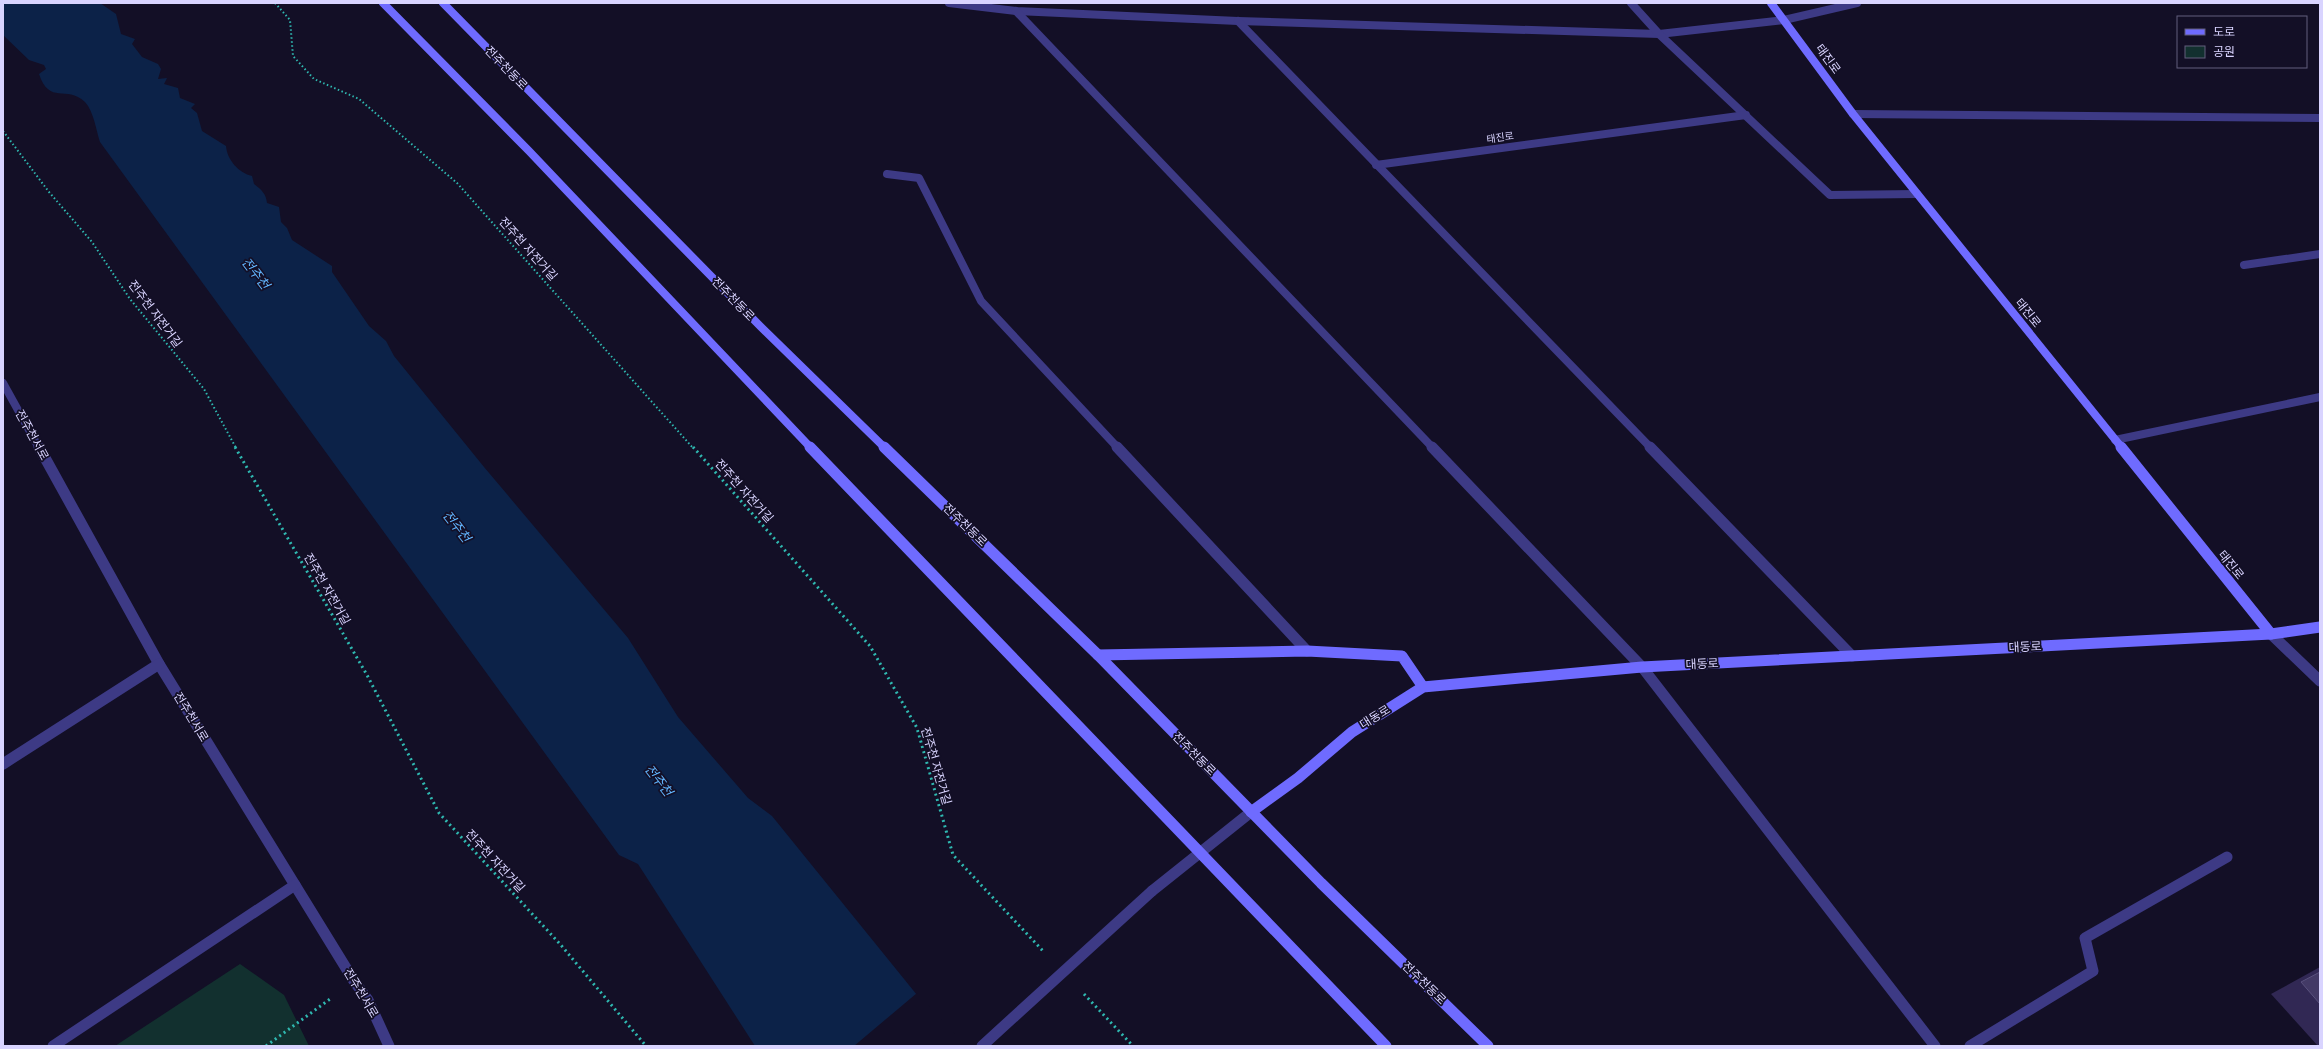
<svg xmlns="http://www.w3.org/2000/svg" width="2323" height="1049" font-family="'Golos Text','Noto Sans KR',sans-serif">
	<rect width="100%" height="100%" fill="#130f26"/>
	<path fill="#12302f" d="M240,964l44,31 25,51h-194z"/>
	<path fill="#0c2248" d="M3,3h97l16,11 5,20 14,5 -3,5 10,13 16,7 3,5 -3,10 9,-1 -3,6 14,4 2,10 15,6 -4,4 6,5 5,18 24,15c1,14 13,27 26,30l2,8c8,6 12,10 13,19l12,4 2,15 6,6 5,12 40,26v6l37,54 17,15 8,15 90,111 144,171 50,79 70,81 24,18 145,179 47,51h-209l-117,-182 -19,-9 -519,-713c-4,-12 -6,-30 -15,-40 -19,-18 -35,4 -46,-28l7,-5 -2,-4 -15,-5 -26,-25z"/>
	<path fill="#130f26" d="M917,993l49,53h-112z"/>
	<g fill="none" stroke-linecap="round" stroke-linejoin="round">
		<g stroke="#2fb8b0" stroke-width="2" stroke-dasharray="1.5 2.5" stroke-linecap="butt">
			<path d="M275,3l15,17 3,36 21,23 45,20 98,84 236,265"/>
			<path d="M3,131l46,61 43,50 38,57 74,90 32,59"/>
		</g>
		<g stroke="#2fb8b0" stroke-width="3" stroke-dasharray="2 3.5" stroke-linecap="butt">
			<path d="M235,447l132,228 72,138 121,131 86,102"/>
			<path d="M693,447l177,199 47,82 36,127 90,96"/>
			<path d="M1084,994l49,52"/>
			<path d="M266,1046l64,-47"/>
		</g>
		<g stroke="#3d3a85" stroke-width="8">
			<path d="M949,3l67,8 222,10 421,13 125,-14 73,-17"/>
			<path d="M1631,3l28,31 171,161 87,-1"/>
			<path d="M1016,11l417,437"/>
			<path d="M1238,21l413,427"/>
			<path d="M1853,114l467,4"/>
			<path d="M1376,165l370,-50"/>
			<path d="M887,174l32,4 62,123 137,147"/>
			<path d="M2244,265l76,-11"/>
			<path d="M3,383l36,65"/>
			<path d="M2115,440l205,-43"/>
		</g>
		<g stroke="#3d3a85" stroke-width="11">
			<path d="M39,447l120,217 195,317 14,19 21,46"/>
			<path d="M1117,447l190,204"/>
			<path d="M1432,447l210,220 293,379"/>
			<path d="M1650,447l202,209"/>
			<path d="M2271,634l49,47"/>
			<path d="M3,764l156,-100"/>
			<path d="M1152,891l99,-79"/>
			<path d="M53,1046l242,-161"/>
			<path d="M1970,1046l123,-75 -8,-33 142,-81"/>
		</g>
		<g stroke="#6f6bff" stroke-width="8">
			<path d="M383,3l146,148 282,297"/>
			<path d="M443,3l318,324 124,121"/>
			<path d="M1771,3l82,111 269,334"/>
		</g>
		<g stroke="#6f6bff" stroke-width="11">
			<path d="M810,447l576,599"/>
			<path d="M884,447l214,208 223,228 167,163"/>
			<path d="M2121,447l150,187"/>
			<path d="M1098,655l209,-4 95,5 21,31"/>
			<path d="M1251,812l47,-34 54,-46 71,-45 219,-20 629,-33 49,-7"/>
		</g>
		<path stroke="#3d3a85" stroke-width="11" d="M982,1046l170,-155"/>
	</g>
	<path fill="#312854" d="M2320,967v79h-2l-47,-52z"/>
	<path fill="#433a66" stroke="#5a527e" d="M2320,972v32l-19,-22z"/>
	<g text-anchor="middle" stroke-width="3.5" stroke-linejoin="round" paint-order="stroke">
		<g font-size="10" fill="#d9d4ff" stroke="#130f26">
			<text transform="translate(1500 137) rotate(-8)" y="4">태진로</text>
		</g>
		<g font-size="12" fill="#d9d4ff" stroke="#130f26">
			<text transform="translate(1828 59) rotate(54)" y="4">태진로</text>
			<text transform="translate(506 68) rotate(46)" y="4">전주천동로</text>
			<text transform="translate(528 249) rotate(48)" y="4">전주천 자전거길</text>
			<text transform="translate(733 299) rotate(46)" y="4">전주천동로</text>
			<text transform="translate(2028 313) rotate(51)" y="4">태진로</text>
			<text transform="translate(155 314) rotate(53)" y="4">전주천 자전거길</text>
			<text transform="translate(32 435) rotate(61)" y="4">전주천서로</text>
			<text transform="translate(744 491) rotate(48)" y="4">전주천 자전거길</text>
			<text transform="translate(965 525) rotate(44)" y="4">전주천동로</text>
			<text transform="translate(2231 565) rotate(51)" y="4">태진로</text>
			<text transform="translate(327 589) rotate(60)" y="4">전주천 자전거길</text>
			<text transform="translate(2025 647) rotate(-3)" y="4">대동로</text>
			<text transform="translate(1702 664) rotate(-3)" y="4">대동로</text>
			<text transform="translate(191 717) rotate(59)" y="4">전주천서로</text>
			<text transform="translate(1375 717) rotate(-32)" y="4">대동로</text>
			<text transform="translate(1194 754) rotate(45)" y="4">전주천동로</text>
			<text transform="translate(936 766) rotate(74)" y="4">전주천 자전거길</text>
			<text transform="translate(495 861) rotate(47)" y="4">전주천 자전거길</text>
			<text transform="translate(1424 983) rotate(44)" y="4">전주천동로</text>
			<text transform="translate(361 993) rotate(59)" y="4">전주천서로</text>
		</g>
		<g font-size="13" font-style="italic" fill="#62b6ff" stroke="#130f26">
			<text transform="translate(256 273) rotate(52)" y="5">전주천</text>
			<text transform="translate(457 526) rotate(52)" y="5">전주천</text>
			<text transform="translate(659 780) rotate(52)" y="5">전주천</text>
		</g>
	</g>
	<rect width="2323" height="1049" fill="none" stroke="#d9d4ff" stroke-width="8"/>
	<rect x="2177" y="16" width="130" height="52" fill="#130f26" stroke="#625e7d"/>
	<rect x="2185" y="29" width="20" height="6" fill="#6f6bff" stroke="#625e7d"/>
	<text x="2213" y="36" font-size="12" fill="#d9d4ff">도로</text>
	<rect x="2185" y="46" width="20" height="12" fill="#12302f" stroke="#625e7d"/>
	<text x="2213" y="56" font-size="12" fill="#d9d4ff">공원</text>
</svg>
